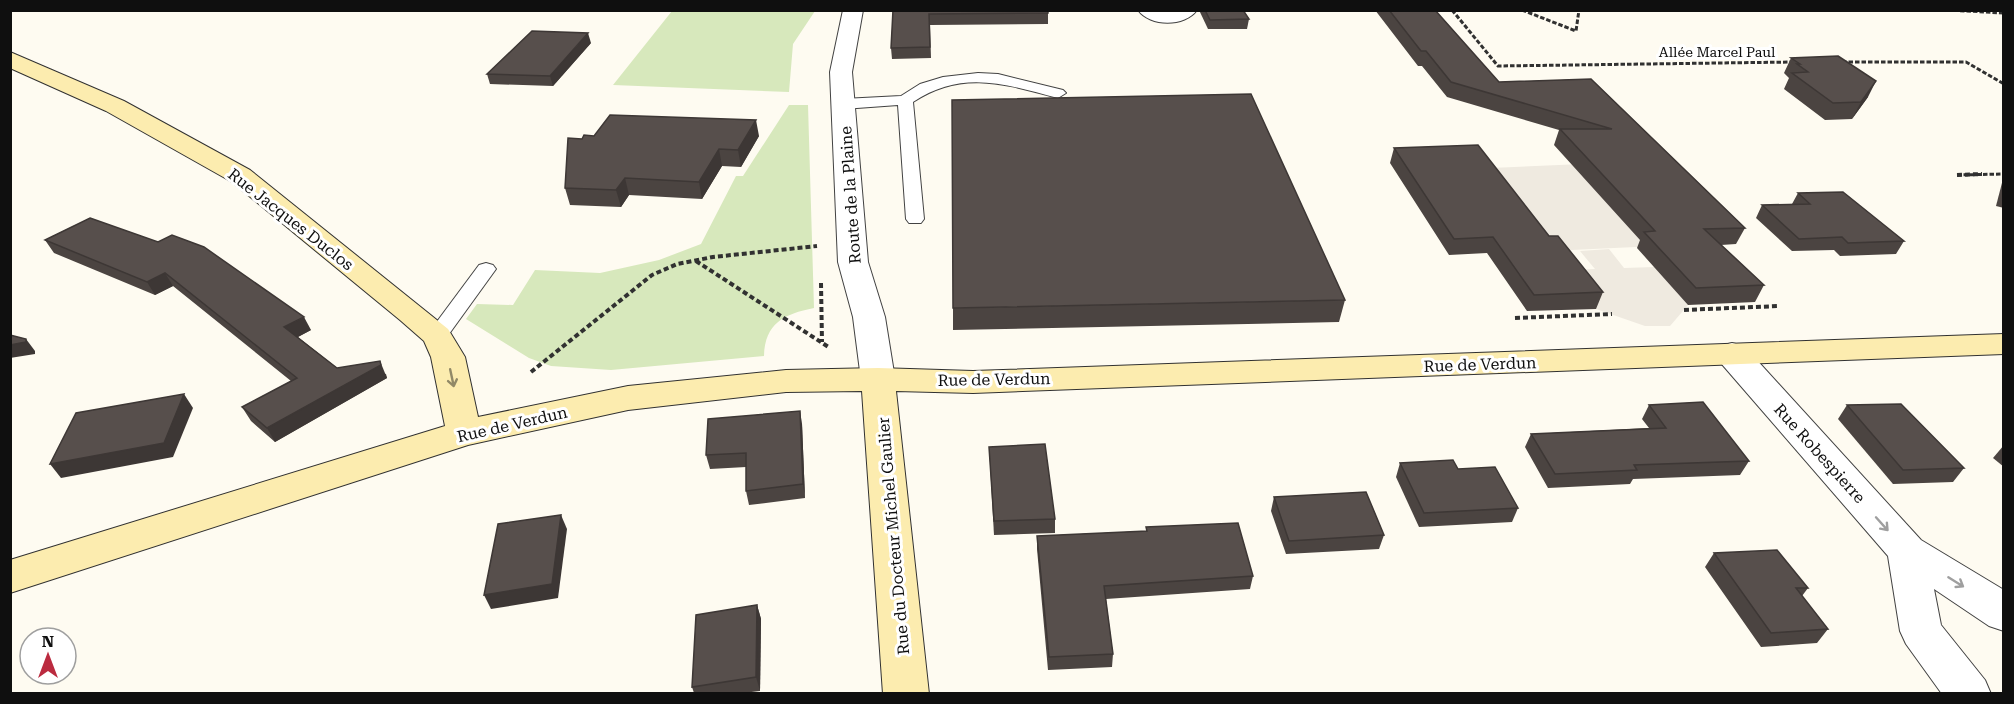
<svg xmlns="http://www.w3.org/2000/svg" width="2014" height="704" font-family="'Roboto Serif',serif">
	<rect width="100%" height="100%" fill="#fefbf1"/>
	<g fill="#d7e8bc">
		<path d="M672,11v-1l143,1 -22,33 -4,48 -176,-7z"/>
		<path d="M789,105h19l6,203c-30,6 -49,15 -50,48l-153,14 -60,-4 -22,-8 -63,-39 11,-15 36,1 22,-35 65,3 59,-13 42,-16 35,-68h7z"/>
	</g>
	<g fill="#efeae0">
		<path d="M1582,164l75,82 -128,6 -62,-83z"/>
		<path d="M1609,249l15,19 30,-1 34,38 -18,21h-25l-49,-17 -30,-39 29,-1 -15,-18z"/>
	</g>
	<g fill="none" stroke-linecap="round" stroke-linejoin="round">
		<g stroke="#424242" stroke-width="2">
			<g id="lane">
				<path d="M978,73l20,1 65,16 3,3 -8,5c-53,-14 -96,-29 -145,4l11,117 -3,4h-12l-3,-4 -8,-114 -55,4 -8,-5 8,-5 58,-3 19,-12 23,-7z"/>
				<path d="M486,263l7,2 3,4 -52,72 -7,2 -7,-2 -3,-5 3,-5 49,-66z"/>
			</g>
		</g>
		<g stroke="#424242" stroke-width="2">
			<g id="street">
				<path d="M843,10h20l-11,62 16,190 17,55 10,62 -5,8 -12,3 -12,-3 -5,-8 -8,-62 -15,-55 -8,-190z"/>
				<path d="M1138,10h59c-12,17 -47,17 -59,0z"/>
				<path d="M1732,343l12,3 177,194 83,50v41l-15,-5 -55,-37 7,36 44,55 6,14h-49l-36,-50 -6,-13 -12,-75 -168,-194 -5,-8 5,-8z"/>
			</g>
		</g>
		<g stroke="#313131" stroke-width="2">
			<path id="secondary" d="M10,52l114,49 126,69 198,159 17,28 13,60 150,-31 158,-16 92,-2 95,3 1031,-37v20l-1031,39 -77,-2 33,303h-46l-21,-303 -76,1 -158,18 -160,35 -458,148v-33l435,-134 -14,-69 -7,-16 -24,-21 -168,-138 -126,-71 -96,-43z"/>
		</g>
		<g stroke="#313131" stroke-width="3" stroke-dasharray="4.5 2" stroke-linecap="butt">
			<path d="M1452,10l46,56 295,-4"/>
			<path d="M1522,10l54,21 3,-21"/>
			<path d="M1947,10l57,3"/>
			<path d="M1842,62h124l38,22"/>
			<path d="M1957,175l47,-1"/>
		</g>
		<g stroke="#313131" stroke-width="4" stroke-dasharray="5 3" stroke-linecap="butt">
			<path d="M1957,175l25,-1"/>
			<path d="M696,261l134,87"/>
			<path d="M821,283l1,59"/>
			<path d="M1684,310l95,-4"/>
			<path d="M1515,318l97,-4"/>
			<path d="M531,372l121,-97 25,-11 36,-7 104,-11"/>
		</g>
		<use href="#lane" fill="#fff" fill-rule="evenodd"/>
		<use href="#street" fill="#fff" fill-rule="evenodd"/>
		<use href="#secondary" fill="#fcecaf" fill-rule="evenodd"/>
	</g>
	<g fill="#4b4441">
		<path d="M893,10l155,3v11l-118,1 1,33 -39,1 -1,-11z"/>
		<path d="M1199,10h44l6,9 -2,10h-39z"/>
		<path d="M1375,10h60l64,72 92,-3 154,149 -9,16 -15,1 43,40 -9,17 -67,3 -51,-57 3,-8 -86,-95 5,-15 -112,-33 -25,-31h-4z"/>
		<path d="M591,43l-38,43 -63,-2 -3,-10z"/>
		<path d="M1791,58l77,39 -16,22 -27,1 -41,-31 5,-11 -5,-5z"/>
		<path d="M759,136l-18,31 -19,-1 -20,33 -73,-4 -8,12 -51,-2 -5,-17 17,-49z"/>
		<path d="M1394,148l155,88 54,56 -7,17 -69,2 -40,-58 -38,2 -59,-92z"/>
		<path d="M2003,179h1v29l-8,-2z"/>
		<path d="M1798,193l106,48 -8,13 -56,2 -6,-6 -42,1 -36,-33 6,-13 30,-1z"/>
		<path d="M90,218l221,112 -13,7 39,31 49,6 1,4 -112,64 -24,-21 -9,-14 49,-26 -118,-95 -18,9 -101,-42 -9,-13z"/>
		<path d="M1345,300l-6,22 -386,8v-22z"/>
		<path d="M1649,405l100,56 -9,14 -107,4 -3,5 -82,4 -23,-41 6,-13 118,-6 -7,-9z"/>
		<path d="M1847,405l117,63 -11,14 -60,2 -55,-65z"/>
		<path d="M802,424l3,74 -56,7 -3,-14v-24l-36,2 -4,-14z"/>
		<path d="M2004,445v22l-11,-9z"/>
		<path d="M989,447l66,72v14l-61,2z"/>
		<path d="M1400,463l58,6 60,39 -6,14 -93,5 -23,-50z"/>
		<path d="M1274,497l110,38 -5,14 -93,5 -15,-43z"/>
		<path d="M1146,527l107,49 -3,13 -144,10 7,55 -1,13 -64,3 -11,-121v-13l109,-5z"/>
		<path d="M1714,553l94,35 -6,8 26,33 -11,14 -56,4 -56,-80z"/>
		<path d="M757,605l4,14 -1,72 -17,2h-49l-2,-6z"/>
	</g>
	<g fill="#3d3735">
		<path d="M588,33l3,10 -38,43 -3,-10z"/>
		<path d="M1876,81l-8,16 -16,22 9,-17z"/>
		<path d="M756,120l3,16 -18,31 -3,-17z"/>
		<path d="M719,149l3,17 -20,33 -3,-17z"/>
		<path d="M625,178l4,17 -8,12 -5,-17z"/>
		<path d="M165,273l8,13 -18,9 -8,-13z"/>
		<path d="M304,317l7,13 -19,10 -8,-13z"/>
		<path d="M26,339l9,12v3l-25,4v-13z"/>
		<path d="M380,361l7,17 -112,64 -8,-14z"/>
		<path d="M184,394l9,14 -20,49 -112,21 -11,-14z"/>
		<path d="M800,411l2,13 3,74 -2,-14z"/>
		<path d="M561,515l6,14 -9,69 -67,11 -7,-14z"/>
		<path d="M757,605l4,14 -1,72 -4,-14z"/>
	</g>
	<g fill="#574f4c" stroke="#3d3735" stroke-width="1.5">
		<path d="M893,10h155v3l-119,1 1,33 -39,1z"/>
		<path d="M1205,10h38l6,9 -39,1z"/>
		<path d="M1389,10h46l64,72 92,-3 154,149 -41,1 60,56 -68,3 -52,-56 11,-1 -95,-102h52l-161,-47 -25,-31h-5z"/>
		<path d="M532,31l56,2 -38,43 -63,-2z"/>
		<path d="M1838,56l38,25 -15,21 -28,1 -41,-30 16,-1 -11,-8h3l-9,-6z"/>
		<path d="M1251,94l94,206 -392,8 -1,-208z"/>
		<path d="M610,115l146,5 -18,30 -19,-1 -20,33 -74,-4 -9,12 -51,-2 3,-50 14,1 2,-4 10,1z"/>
		<path d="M1478,145l71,91h9l45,56 -69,3 -41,-58 -39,2 -60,-91z"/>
		<path d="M1843,192l61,49 -56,2 -6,-6 -43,2 -37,-34 48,-1 -12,-11z"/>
		<path d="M90,218l68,24 14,-7 32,12 100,70 -20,10 53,41 43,-7 1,4 -114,63 -25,-21 55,-29 -132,-105 -18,9 -102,-42z"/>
		<path d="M10,335l16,4v3l-16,3z"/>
		<path d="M184,394l-20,49 -114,21 26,-51z"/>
		<path d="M1703,402l46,59 -115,4 3,5 -82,4 -24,-40 135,-6 -17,-23z"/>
		<path d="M1901,404l63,64 -61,2 -56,-65z"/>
		<path d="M800,411l3,73 -57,7v-38l-40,2 2,-36z"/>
		<path d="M1045,444l10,75 -61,2 -5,-74z"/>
		<path d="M1453,460l5,9 37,-2 23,41 -94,5 -24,-50z"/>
		<path d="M1366,492l18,43 -95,6 -15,-44z"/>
		<path d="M561,515l-9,69 -68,11 14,-71z"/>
		<path d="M1238,523l15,53 -149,10 9,68 -64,3 -12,-121 110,-5 -1,-4z"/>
		<path d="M1777,550l31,38h-12l32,41 -57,4 -57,-80z"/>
		<path d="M757,605l-1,72 -64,10 4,-72z"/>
	</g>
	<defs><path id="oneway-shaft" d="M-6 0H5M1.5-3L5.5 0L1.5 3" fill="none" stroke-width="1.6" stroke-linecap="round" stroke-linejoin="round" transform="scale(1.5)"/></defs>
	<use stroke="#918967" href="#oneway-shaft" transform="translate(452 378) rotate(78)"/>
	<g stroke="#9f9f9f">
		<use href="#oneway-shaft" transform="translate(1882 524) rotate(48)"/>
		<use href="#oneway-shaft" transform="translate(1956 582) rotate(32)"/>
	</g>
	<g text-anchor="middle" stroke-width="6" stroke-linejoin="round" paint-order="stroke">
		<g font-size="14" fill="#0f0f0f" stroke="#fff">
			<text x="1717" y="57">Allée Marcel Paul</text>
		</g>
		<g font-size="16" fill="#0f0f0f" stroke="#fff">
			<text transform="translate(850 195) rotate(-94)" y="6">Route de la Plaine</text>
			<text transform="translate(291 219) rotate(38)" y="6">Rue Jacques Duclos</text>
			<text transform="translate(1480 364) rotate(-2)" y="6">Rue de Verdun</text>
			<text transform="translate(994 379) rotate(-1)" y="6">Rue de Verdun</text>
			<text transform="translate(512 424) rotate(-13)" y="6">Rue de Verdun</text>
			<text transform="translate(1820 453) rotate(48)" y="6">Rue Robespierre</text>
			<text transform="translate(893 536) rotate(-95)" y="6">Rue du Docteur Michel Gaulier</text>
		</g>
	</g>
	<rect width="2014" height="704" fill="none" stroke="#0f0f0f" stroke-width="24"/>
	<g transform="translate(48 656)"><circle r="28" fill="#ffffff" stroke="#9f9f9f" stroke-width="1.5"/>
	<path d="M0-4.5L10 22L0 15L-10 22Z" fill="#bb2b3f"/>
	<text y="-9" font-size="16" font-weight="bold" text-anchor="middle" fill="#0f0f0f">N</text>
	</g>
</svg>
